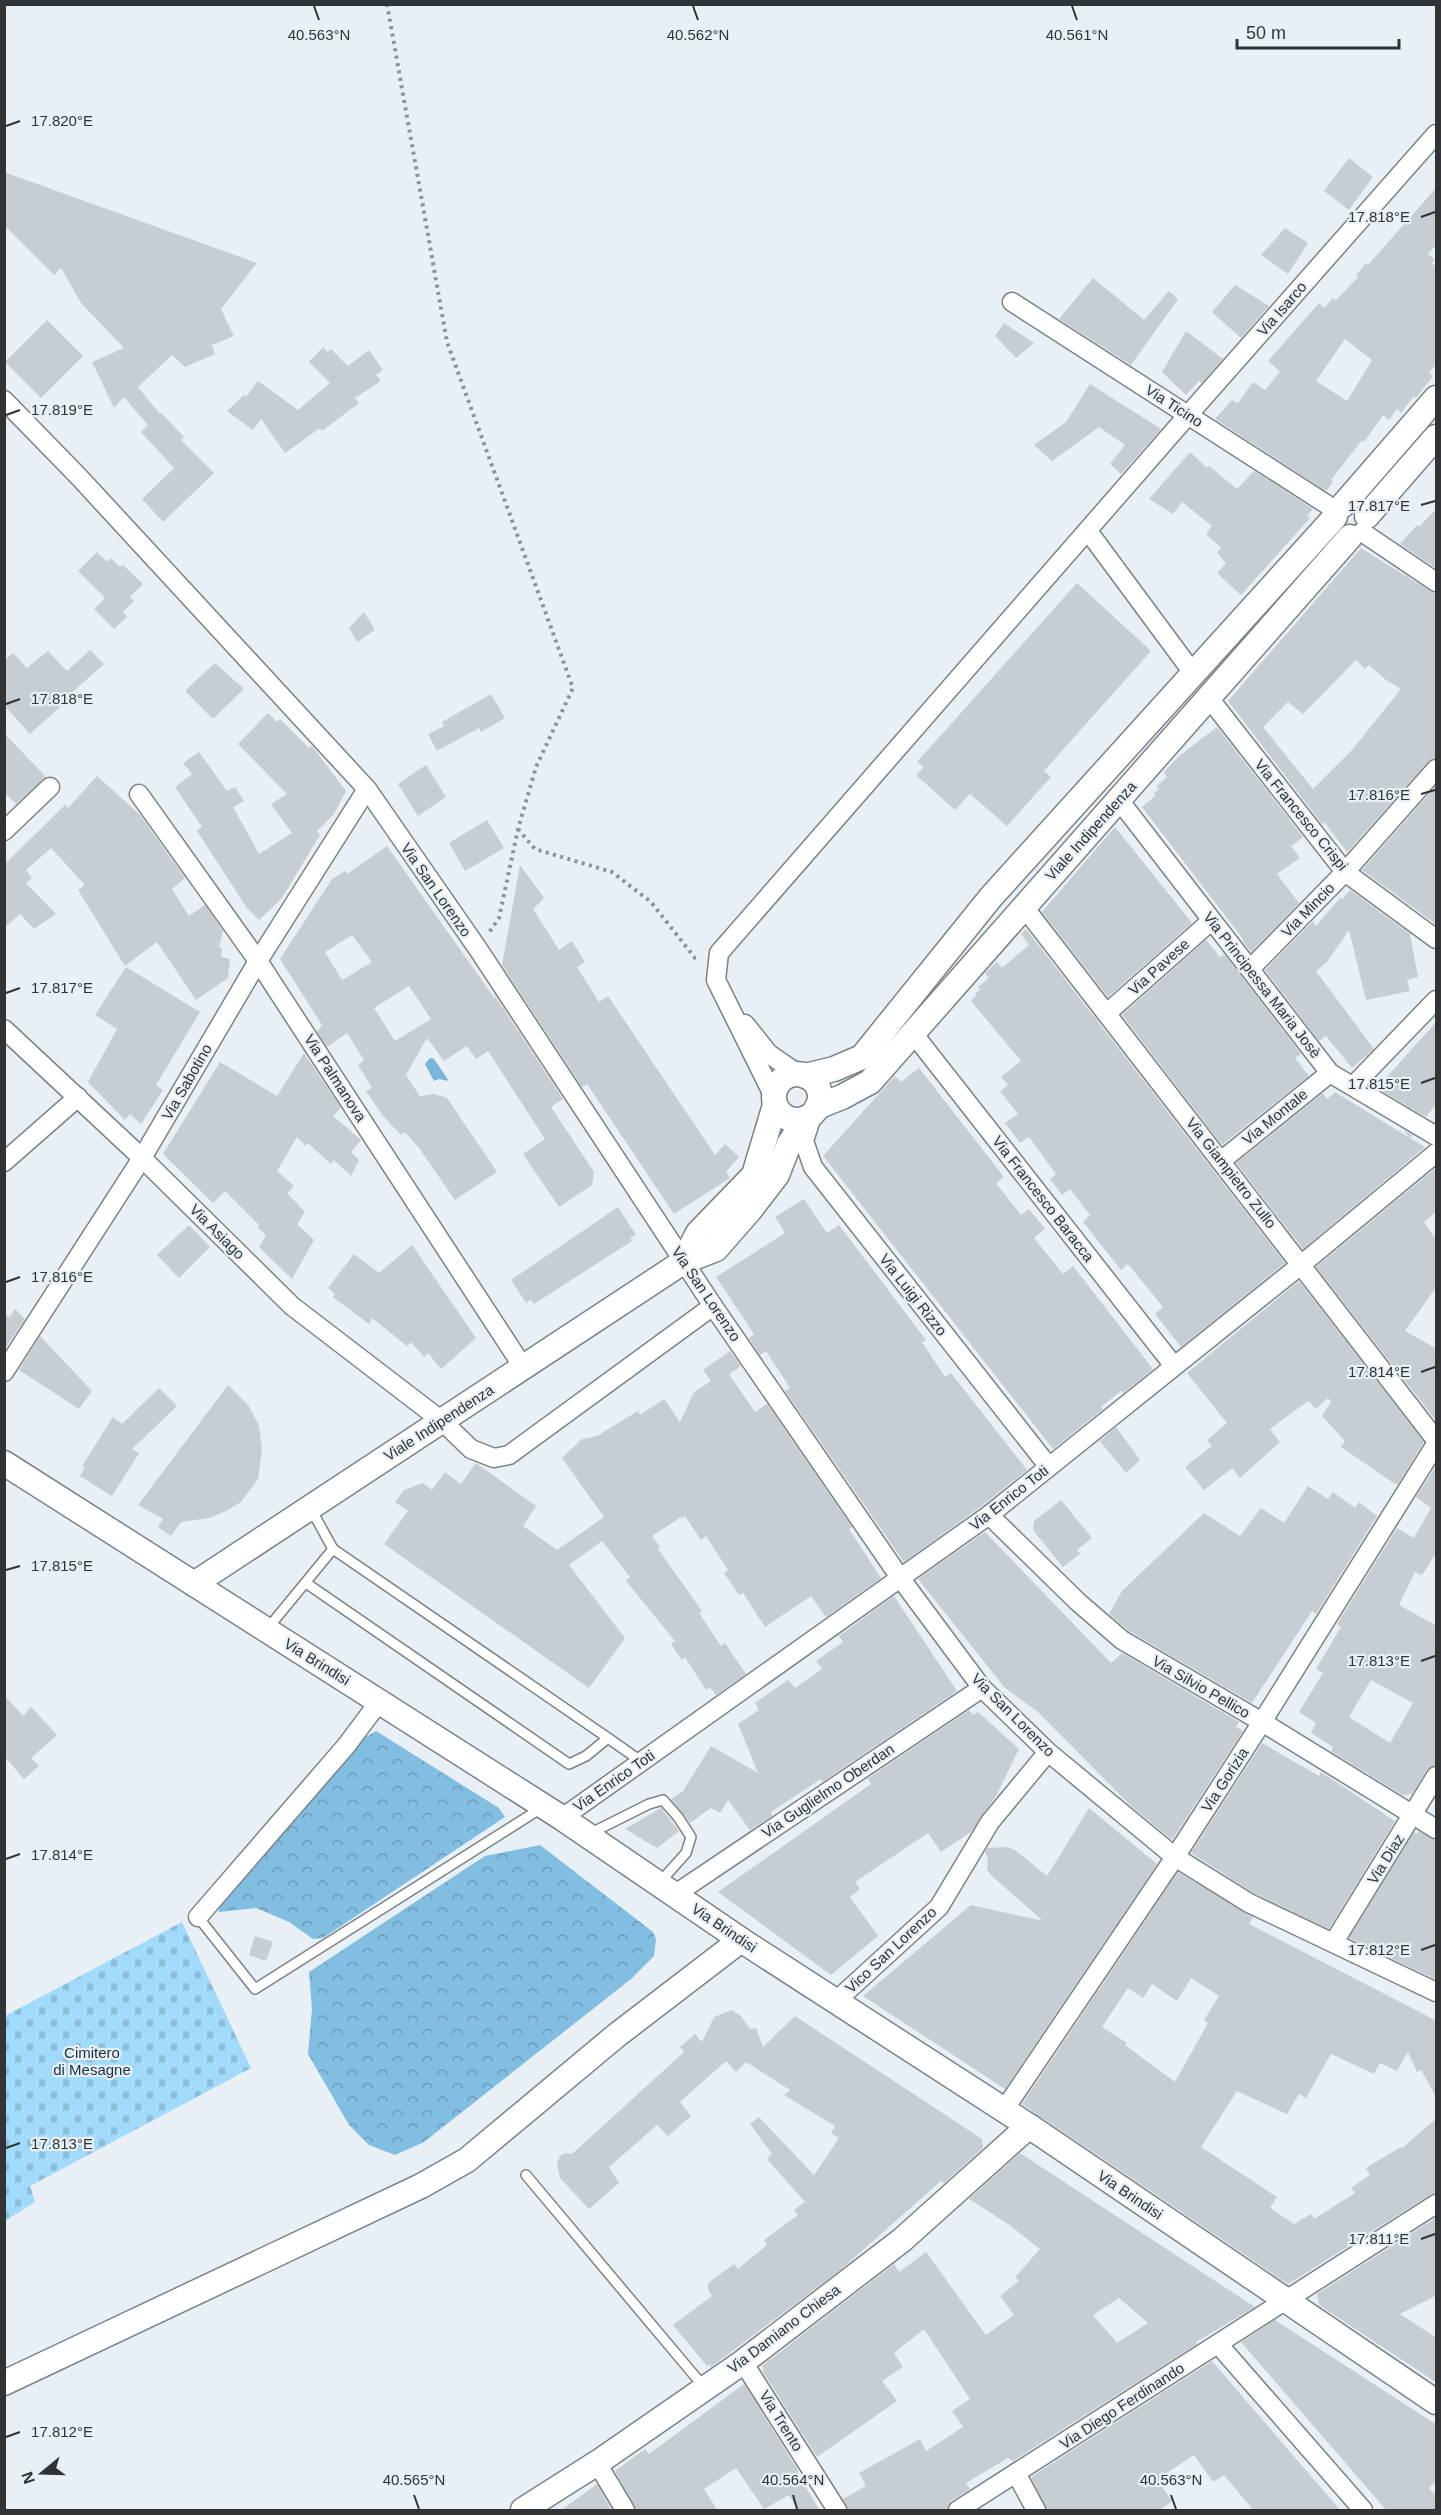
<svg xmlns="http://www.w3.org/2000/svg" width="1441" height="2515" font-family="Helvetica,sans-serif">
	<defs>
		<pattern id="forest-crowns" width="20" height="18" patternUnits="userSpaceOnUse" patternTransform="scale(1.5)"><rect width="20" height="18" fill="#81bee1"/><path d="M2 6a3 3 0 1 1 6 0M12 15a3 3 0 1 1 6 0" fill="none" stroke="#6a9bb7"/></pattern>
		<pattern id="cemetery-stones" width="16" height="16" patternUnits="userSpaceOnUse" patternTransform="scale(1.5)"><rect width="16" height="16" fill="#a1dafb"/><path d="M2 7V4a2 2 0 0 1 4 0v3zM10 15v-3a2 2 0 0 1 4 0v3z" fill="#8bbcd8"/></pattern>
	</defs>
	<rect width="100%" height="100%" fill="#e8f0f5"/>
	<g fill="url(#forest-crowns)">
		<path d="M376,1731l123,77 6,9 -182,121 -10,1 -24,-17 -33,-14 -37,4v-5l7,-12 136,-156z"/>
		<path d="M540,1845l113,87 3,7 -2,17 -23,23 -207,163 -29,13 -26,-10 -20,-20 -41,-71 4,-45 -3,-37 176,-116z"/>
	</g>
	<path fill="url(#cemetery-stones)" d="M182,1922l69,146 -221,118 5,16 -30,19v-205z"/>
	<path fill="#78b5d8" d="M430,1058l4,1 15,22 -10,-2 -5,2 -9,-17z"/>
	<g fill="#c6ced3" fill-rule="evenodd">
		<path d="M1349,158l24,19 -24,33 -25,-19z"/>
		<path d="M4,172l253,91 -36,46 13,27 -22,9 3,9 -30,13 -13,-12 -34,32 22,27 1,-1 23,24 -3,3 33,33 -51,49 -21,-23 32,-31 -33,-36 7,-7 -24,-28 -10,11 -22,-46 32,-14 -43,-45 -20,-35 -7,7 -50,-50z"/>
		<path d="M1437,187v57l-9,10 7,6 -3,3 5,5v95l-8,10 4,3 -17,22 -2,-2 -13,17 -4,-4 -8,11 -6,-5 -19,27 -2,-2 -31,40 2,2 -7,9 -111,-72 17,-19 6,3 15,-21 12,8 15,-18 -12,-11 51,-58 5,5 9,-10 3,2 22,-23 -2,-2 10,-12 2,2zM1345,339l27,21 -25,41 -31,-20z"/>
		<path d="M1285,228l23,15 -20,31 -27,-19z"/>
		<path d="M1093,278l51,42 25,-29 9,8 -47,66 -72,-46z"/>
		<path d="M1235,285l34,21 -28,32 -29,-26z"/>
		<path d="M47,320l36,36 -42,42 -36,-36z"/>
		<path d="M1004,323l30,20 -18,15 -21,-22z"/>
		<path d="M1186,331l37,28 -21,24 -3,-2 -13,14 -24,-23z"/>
		<path d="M323,347l5,5 3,-3 17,17 21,-16 14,20 -7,5 5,6 -26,17 4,5 -37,28 -2,-3 -35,25 -24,-34 -8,11 -26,-19 17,-16 2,2 12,-16 40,29 32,-27 -21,-21z"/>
		<path d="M1090,384l71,45 -40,45 -11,-10 15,-19 -26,-18 -47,34 -18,-16 32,-23z"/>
		<path d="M1190,452l17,16 2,-2 28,23 17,-18 59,38 -6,7 3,2 -69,77 -24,-22 9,-10 -9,-10 4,-5 -15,-14 6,-8 -30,-24 -9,12 -24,-15z"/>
		<path d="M1437,508v61l-37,-25 17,-19 2,2z"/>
		<path d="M1361,548l69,43 7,2v165l-9,4 -81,90 -23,-30 -2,2 -94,-123zM1356,660l9,9 4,-4 17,15 15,9 -49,61 -39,39 -50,-62 25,-25 15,12z"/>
		<path d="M97,552l10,10 4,-4 9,9 3,-2 20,19 -13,13 4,4 -11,11 4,5 -13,12 -20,-20 11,-11 -27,-27z"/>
		<path d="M1077,583l74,68 -107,120 7,6 -44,49 -37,-32 -15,16 -39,-35 8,-8 -7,-5z"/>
		<path d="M364,612l11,18 -18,12 -8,-14z"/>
		<path d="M90,650l14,14 -45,40 2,2 -31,28 -26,-29v-44l9,-8 14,15 21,-17 19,20z"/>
		<path d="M215,663l29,26 -31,30 -28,-28z"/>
		<path d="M491,694l14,24 -24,14 -2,-4 -42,23 -9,-17 16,-8 -2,-4z"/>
		<path d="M268,713l9,9 3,-3 29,29 3,-2 34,45 -12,23 -17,17 3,4 -38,63 -23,22 -12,-12 -50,-77 5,-4 -27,-40 17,-13 -9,-11 16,-11 28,39 8,-4 9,14 -11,6 26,47 33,-21 -21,-29 16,-10 -49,-50z"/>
		<path d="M1217,727l86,110 -12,9 9,12 -23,16 22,29 -48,49 -9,-12 1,-1 -101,-132 13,-11 -1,-3 5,-4 -2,-3 10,-9 -3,-5 14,-15z"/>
		<path d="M4,733l42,44 -30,27 -12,-12z"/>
		<path d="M426,765l20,32 -28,19 -20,-32z"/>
		<path d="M97,776l43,39 45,63 -13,11 17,27 16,-11 18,26 -4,16 3,1 -1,9 9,2 -2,19 -32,22 -39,-58 -32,24 -47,-76 7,-5 -34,-37 -25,22 6,8 -6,5 30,31 -22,15 -14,-15 -16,14v-63l61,-60 3,3z"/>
		<path d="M1437,785v140l-75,-55z"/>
		<path d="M487,820l17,28 -39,23 -16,-28z"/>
		<path d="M1115,827l77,96 -84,74 -66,-85z"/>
		<path d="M387,846l108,153v-3l68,103 -12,8 43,65 -2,13 -33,22 -36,-53 22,-15 -57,-88 -12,8 -9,-13 -23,15 -17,-23 -21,37 14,21 14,-2 13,4 50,74 -42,28 -36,-52 -14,-16 -4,3 -18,-19 -17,-25 6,-3 -14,-23 6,-5 -17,-27 -20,14 -10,-15 5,-7 -42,-66 52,-80 13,-8 2,3zM352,935l20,27 -30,18 -17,-28zM409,986l22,33 -36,22 -21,-33z"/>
		<path d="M520,865l24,33 -11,11 26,41 13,-9 13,21 -8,5 22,35 9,-6 107,159 10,-11 14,13 -13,15 4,6 -56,36 -87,-130 -5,3 -80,-122z"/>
		<path d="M1350,890l60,44 8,43 -11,3 3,11 -44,9 -17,-70 -22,32 -11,9 58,78 -22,19 -26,-32 -7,5 -54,-71 48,-49 3,5 24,-28 2,1z"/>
		<path d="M1026,929l259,334 -104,84 -26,-33 8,-7 -35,-43 -7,6 -38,-48 7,-7 -20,-26 -8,6 -12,-16 6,-5 -27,-37 -9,6 -15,-20 13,-9 -18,-23 8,-6 -7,-8 20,-16 -50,-60 5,-5 -1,-2 5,-4 -2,-3 11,-9 -4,-5 6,-6 6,-5 5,6 27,-23 -8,-11z"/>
		<path d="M1206,940l14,17 4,-3 77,100 -6,4 14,18 -87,69 -100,-130z"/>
		<path d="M126,967l74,45 -44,73 7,5 -22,34 -11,-10 -5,6 -37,-38 29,-53 -22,-14z"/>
		<path d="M1437,1021v82l-11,14 -49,-29z"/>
		<path d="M304,1053l37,55 -8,8 28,24 -10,12 8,8 -8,16 -17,-16 -3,4 -23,-21 -2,3 -9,-9 -20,34 17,15 -7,7 18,19 -8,12 17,16 -22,39 -33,-32 7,-12 -8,-7 1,-3 -34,-34 -12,12 -50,-49 57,-92 57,34z"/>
		<path d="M919,1068l85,109 -8,6 25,32 8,-6 16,20 -11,9 29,36 10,-8 80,103 -30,24 -2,-2 -20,16 2,2 -50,40 -230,-293 72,-80 6,6z"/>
		<path d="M1335,1092l75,46 -7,-8 10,5 -3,3 15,9 -122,102 -67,-86 87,-70 4,6z"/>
		<path d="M1437,1167v44l-13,11 13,19v45l-32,45 32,18v73l-121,-155z"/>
		<path d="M804,1199l23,34 12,-8 87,115 -4,2 23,35 6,-4 76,97 -47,37 -76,55 -119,-171 5,-3 -24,-37 -6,4 -11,-17 5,-4 -38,-57 69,-44 -10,-16z"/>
		<path d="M618,1207l18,28 -6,3 2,3 -98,63 -3,-4 -5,3 -15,-23z"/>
		<path d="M189,1225l21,22 -31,31 -22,-23z"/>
		<path d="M412,1245l64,93 -35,31 -13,-16 -4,4 -13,-15 -4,4 -35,-28 -3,6 -36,-27 2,-3 -7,-6 26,-34 25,19z"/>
		<path d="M1299,1281l125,161 -26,42h-3l-54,-37 4,-6 -23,-25 9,-14 -3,-4 -12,11 -8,-8 -38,28 10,13 -40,36 -8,-10 -28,22 -19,-23 27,-21 -5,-6 20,-17 -40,-50z"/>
		<path d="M15,1309l10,10 -21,31v-36l6,3z"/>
		<path d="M40,1336l52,55 -13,18 -60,-39z"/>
		<path d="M730,1351l11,15 -12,8 26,38 12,-8 85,123 -3,2 32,49 -55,39 -15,-21 -46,31 -22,-34 -4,2 -15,-22 4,-3 -22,-34 -5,4 -16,-24 -3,2 -1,-1 -29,19 8,11 -2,2 44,62 -3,2 22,33 4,-3 21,31 -30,21 -6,-8 -4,3 -21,-33 -3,3 -11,-16 4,-3 -49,-60 4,-4 -28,-36 -33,24 56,73 -36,50 -205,-144 24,-33 -13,-9 9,-12 19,-7 9,7 13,-18 16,12 15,-21 60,43 -13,20 34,24 47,-33 -42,-59 20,-19 15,-3 41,-25 2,4 24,-16 16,23 14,-30 17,-11 -8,-11z"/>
		<path d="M228,1385l21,21 10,20 3,23 -4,30 -17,23 -15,9 -17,7 -28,4 -10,14 -13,-9 5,-8 -25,-14z"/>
		<path d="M159,1388l18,18 -45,43 7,4 -27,43 -32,-20 5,-8 -3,-2 31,-49 9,7z"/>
		<path d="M1116,1427l24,33 -14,13 -26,-32z"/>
		<path d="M1437,1464v88l-15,23 -7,-3 -16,33 38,21v139l-10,5 -15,24 -10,1 -71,-44 2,-4 -22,-14 5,-10 -17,-11 24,-39 -7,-4 25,-42 -4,-3 60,-96 17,10 17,-30 -15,-11zM1371,1680l42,23 -23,40 -41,-26z"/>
		<path d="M1308,1486l20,13 5,-7 22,16 4,-6 18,14 -61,98 -4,-3 -60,92 -123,-72 -20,-17 13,-23 82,-78 36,23 21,-28 23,15z"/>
		<path d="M1061,1500l31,38 -15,12 3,4 -17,13 -30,-37 1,-9z"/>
		<path d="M985,1532l126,131 11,-10 117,69 -3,5 7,4 -71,109 -41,-34 -93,-94 -33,-24 -87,-109z"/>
		<path d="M894,1596l63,95 -135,91 -1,-3 -50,33 1,4 -22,14 -22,-30 -8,13 -9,-5 -21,15 -19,-24 12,-8 28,-45 47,27 -20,-49 21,-14 -4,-7 33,-23 7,8 27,-19 -6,-8 27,-19 -4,-6z"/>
		<path d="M4,1695l19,21 8,-9 26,28 -26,23 8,8 -15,13 -20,-23z"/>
		<path d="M969,1710l4,5 5,-3 41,37 -23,47 -25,36 -30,20 -13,-19 -73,49 5,7 -10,8 28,39 -47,39 -113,-83 153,-108 -3,-5 -4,2z"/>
		<path d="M1262,1743l57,33 2,-4 74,49 -66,108 -75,-36 -63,-40z"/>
		<path d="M661,1808l18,23 -22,17 -32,-19z"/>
		<path d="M1089,1808l68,56 -152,225 -142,-93 108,-91 72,16 -52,-46 -4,-6 1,-9 -3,-8 2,-4 19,-1 9,3 32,26z"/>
		<path d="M1418,1831l19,9v140l-88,-42 65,-106 3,2z"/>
		<path d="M1178,1872l75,45 -4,7 188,97v78l-16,-29 -4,2 -9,-20 -11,19 -17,-8 -6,11 -43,-20 -25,44 -7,-4 -12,20 -50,-23 -36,56 76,50 -7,11 24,16 17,-10 3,5 41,-26 -4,-5 19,-13 -4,-7 35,-21 1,1 35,-30v75l-7,2 -142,89 -266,-180zM1191,1978l28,18 -15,24 4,3 -33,59 -50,-37 2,-2 -25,-16 26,-39 15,10 9,-14 25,17z"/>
		<path d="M255,1936l18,6 -7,19 -17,-6z"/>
		<path d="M732,2010l9,6 9,13 6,-1 7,19 32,-31 187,123 1,9 -39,35 -3,-2 -102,90 -128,96 -1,-3 -3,2 -34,-41 39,-29 -4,-6v-7l26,-19 4,5 29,-24 -3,-5 34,-25 -4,-5 11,-8 -38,-43 5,-5 -22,-30 9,-7 55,58 25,-37 -8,-5 4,-7 -51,-31 6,-5 -44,-28 -10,10 -10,-11 -46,41 11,14 -23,20 -11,-11 -48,42 10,16 -30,26 -29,-31 -3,-15 3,-7 5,-3 7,1 112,-102 -4,-5 15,-13 7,8 12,-25z"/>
		<path d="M1020,2153l235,154 -59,35 1,2 -184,117 -5,-3 -42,25 4,6 -19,12 -4,10h-99l-5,-12 23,-13 -7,-13 61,-34 6,12 37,-24 -11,-16 18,-12 -46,-70 -30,24 9,14 -21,14 15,20 -80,56 -55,-87 2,-1 -2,-3 132,-102 5,8 27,-20 60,83 28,-20 -14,-19 19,-15 -4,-4 25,-28 -32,-25 -39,-25zM1119,2298l29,25 -31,20 -24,-28z"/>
		<path d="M1437,2217v78l-37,19 37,24v45l-118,-78 -2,-11z"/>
		<path d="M1275,2320l162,105v55l-8,8 8,9v14h-50l-146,-169z"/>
		<path d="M1212,2361l129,150h-87l-30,-36 -11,7 -19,-27 -32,21 3,4 -5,4 12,17 -13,10h-112l-16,-34z"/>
		<path d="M744,2384l54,86v4l22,37h-22l-9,-16 -25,14 -28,-41 -32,21 14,22h-82l-21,-40 30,-22 4,5z"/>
		<path d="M597,2484l15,27h-52z"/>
	</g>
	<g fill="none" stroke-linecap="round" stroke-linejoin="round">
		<g stroke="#7b8387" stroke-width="12">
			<g id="lane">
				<path d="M306,1583l263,181 17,-8 22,-18 -275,-189"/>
				<path d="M268,1628l65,-79 -22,-40"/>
				<path d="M608,1738l34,24"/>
				<path d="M589,1834l60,-30 14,-4 15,17 13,20 -5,16 -26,29"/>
				<path d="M198,1917l57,72 288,-182"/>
				<path d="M526,2175l178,212"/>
			</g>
		</g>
		<g stroke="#7b8387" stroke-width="21">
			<g id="street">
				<path d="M1012,302l325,209"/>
				<path d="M4,400l75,77 288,312 111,160 235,357 188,273 81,109 66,64 127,105 74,46 187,89"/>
				<path d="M1088,531l105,142"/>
				<path d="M1362,532l74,50"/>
				<path d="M1209,698l136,174 91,67"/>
				<path d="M139,794l119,167 265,406"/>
				<path d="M1119,800l211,273 106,63"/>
				<path d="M4,831l46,-44"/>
				<path d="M1024,907l412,533"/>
				<path d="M1250,969l95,-97 91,-103"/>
				<path d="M1107,1013l104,-92"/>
				<path d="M745,1024l24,30 29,20"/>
				<path d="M4,1029l138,129 150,148 150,115 29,28 23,9 15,-3 204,-149"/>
				<path d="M912,1032l262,334"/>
				<path d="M1354,1085l82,-85"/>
				<path d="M774,1097l-58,-117 3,-27 469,-538 248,-281"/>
				<path d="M811,1119l-7,22 9,26 236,300"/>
				<path d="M1221,1161l109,-88"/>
				<path d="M4,1162l74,-65"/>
				<path d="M4,1372l138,-214 116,-197 109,-172"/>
				<path d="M989,1515l89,87 44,38 140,82 174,107"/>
				<path d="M562,1818l427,-303 313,-251 134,-111"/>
				<path d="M674,1895l308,-207"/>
				<path d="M198,1917l148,-171 33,-44"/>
				<path d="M1334,1942l102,-166"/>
				<path d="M836,2001l103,-94 51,-85 58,-70"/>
				<path d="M1004,2110l171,-253 87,-135 174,-278"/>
				<path d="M1218,2344l145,166"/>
				<path d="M743,2362l94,148"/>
				<path d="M597,2463l28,47"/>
				<path d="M1016,2473l20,37"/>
				<path d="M958,2510l478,-306"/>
			</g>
		</g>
		<g stroke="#7b8387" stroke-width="27">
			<g id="secondary">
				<path d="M1343,505l93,-107"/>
				<path d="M1367,516l69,-79"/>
				<circle cx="797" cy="1097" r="23"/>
				<path d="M805,1076l29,-7 28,-12 129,-160 344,-380"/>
				<path d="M817,1107l25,-10 28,-15 480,-545"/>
				<path d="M683,1262l15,-29 56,-58 21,-70"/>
				<path d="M4,1463l558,355 179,122 288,186 407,276"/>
				<path d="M194,1584l489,-322 33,-13 34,-39 27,-35 12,-31 17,-26"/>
				<path d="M4,2383l417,-197 46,-26 150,-125 124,-95"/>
				<path d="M523,2510l74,-47 146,-101 159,-122 127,-114"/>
			</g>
		</g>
		<g stroke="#8b9194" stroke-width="4" stroke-dasharray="3 4.5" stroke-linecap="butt">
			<path d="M387,4l60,338 126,346 -37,79 -18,62 -19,89 -11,16"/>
			<path d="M518,829l17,20 77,23 39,30 44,56 5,2"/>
		</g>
		<use href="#lane" stroke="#fff" stroke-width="9"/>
		<use href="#street" stroke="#fff" stroke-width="18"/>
		<use href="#secondary" stroke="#fff" stroke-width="24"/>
	</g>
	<path fill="none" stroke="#303436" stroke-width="2" d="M314,6l5,14M693,6l5,14M1072,6l5,14M6,126l14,-5M1421,217l14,-5M6,415l14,-5M1421,505l14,-4M6,704l14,-5M1421,794l14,-4M6,993l14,-5M1421,1083l14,-5M6,1282l14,-5M1421,1372l14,-5M6,1570l14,-4M1421,1661l14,-5M6,1859l14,-5M1421,1950l14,-5M6,2148l14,-5M1421,2239l14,-5M6,2437l14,-5M414,2495l5,14M793,2495l4,14M1171,2495l5,14"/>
	<g text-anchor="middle" stroke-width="4.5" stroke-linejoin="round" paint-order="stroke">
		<g font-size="15" fill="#303436" stroke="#e8f0f5">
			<text transform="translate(1282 309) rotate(-49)" y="5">Via Isarco</text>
			<text transform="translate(1174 406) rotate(33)" y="5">Via Ticino</text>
			<text transform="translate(1301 815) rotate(51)" y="5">Via Francesco Crispi</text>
			<text transform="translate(1091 831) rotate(-48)" y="5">Viale Indipendenza</text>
			<text transform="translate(436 890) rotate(55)" y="5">Via San Lorenzo</text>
			<text transform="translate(1308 910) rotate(-46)" y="5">Via Mincio</text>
			<text transform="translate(1159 967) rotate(-42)" y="5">Via Pavese</text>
			<text transform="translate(1262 985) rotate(52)" y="5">Via Principessa Maria Josè</text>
			<text transform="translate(335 1078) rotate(57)" y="5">Via Palmanova</text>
			<text transform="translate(187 1082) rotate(-60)" y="5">Via Sabotino</text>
			<text transform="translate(1275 1117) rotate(-39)" y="5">Via Montale</text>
			<text transform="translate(1231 1173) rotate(52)" y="5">Via Giampietro Zullo</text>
			<text transform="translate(1043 1199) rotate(52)" y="5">Via Francesco Baracca</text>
			<text transform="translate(217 1232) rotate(45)" y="5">Via Asiago</text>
			<text transform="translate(706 1294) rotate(56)" y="5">Via San Lorenzo</text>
			<text transform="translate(913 1295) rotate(52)" y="5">Via Luigi Rizzo</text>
			<text transform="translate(439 1423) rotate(-33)" y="5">Viale Indipendenza</text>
			<text transform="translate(1009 1498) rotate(-38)" y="5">Via Enrico Toti</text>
			<text transform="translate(317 1662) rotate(32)" y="5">Via Brindisi</text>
			<text transform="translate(1201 1687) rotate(30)" y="5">Via Silvio Pellico</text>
			<text transform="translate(1013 1715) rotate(45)" y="5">Via San Lorenzo</text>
			<text transform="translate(1225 1780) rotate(-57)" y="5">Via Gorizia</text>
			<text transform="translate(614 1781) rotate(-35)" y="5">Via Enrico Toti</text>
			<text transform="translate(828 1791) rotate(-34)" y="5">Via Guglielmo Oberdan</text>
			<text transform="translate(1386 1859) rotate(-58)" y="5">Via Diaz</text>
			<text transform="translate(724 1928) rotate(34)" y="5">Via Brindisi</text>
			<text transform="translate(891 1950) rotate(-43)" y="5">Vico San Lorenzo</text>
			<text transform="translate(1130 2195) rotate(34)" y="5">Via Brindisi</text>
			<text transform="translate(784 2329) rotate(-37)" y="5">Via Damiano Chiesa</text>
			<text transform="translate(1122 2406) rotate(-33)" y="5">Via Diego Ferdinando</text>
			<text transform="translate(781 2421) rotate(58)" y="5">Via Trento</text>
		</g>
		<g font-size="15" fill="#153241" stroke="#e8f0f5">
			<text x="92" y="2058">Cimitero<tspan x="92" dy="17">di Mesagne</tspan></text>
		</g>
	</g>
	<g font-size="15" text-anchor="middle" fill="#303436" stroke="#e8f0f5" stroke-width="4.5" stroke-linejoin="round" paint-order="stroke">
		<text x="698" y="40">40.562°N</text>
		<text x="319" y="40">40.563°N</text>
		<text x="1077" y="40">40.561°N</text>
		<text x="62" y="126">17.820°E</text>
		<text x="1379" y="222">17.818°E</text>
		<text x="62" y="415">17.819°E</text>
		<text x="1379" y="511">17.817°E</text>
		<text x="62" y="704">17.818°E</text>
		<text x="1379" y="800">17.816°E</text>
		<text x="62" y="993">17.817°E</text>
		<text x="1379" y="1089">17.815°E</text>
		<text x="62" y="1282">17.816°E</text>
		<text x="1379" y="1377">17.814°E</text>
		<text x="62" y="1571">17.815°E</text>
		<text x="1379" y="1666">17.813°E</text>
		<text x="62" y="1860">17.814°E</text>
		<text x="1379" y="1955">17.812°E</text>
		<text x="62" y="2149">17.813°E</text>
		<text x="1379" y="2244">17.811°E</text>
		<text x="62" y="2437">17.812°E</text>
		<text x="414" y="2485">40.565°N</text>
		<text x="793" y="2485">40.564°N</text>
		<text x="1171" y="2485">40.563°N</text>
	</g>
	<rect width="1441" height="2515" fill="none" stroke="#303436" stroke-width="12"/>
	<g transform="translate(42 2473) rotate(251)" stroke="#e8f0f5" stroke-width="4.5" paint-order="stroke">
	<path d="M0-4.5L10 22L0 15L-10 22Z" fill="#303436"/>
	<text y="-9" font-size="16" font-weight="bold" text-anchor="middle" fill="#303436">N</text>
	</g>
	<path d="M1237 39v9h162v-9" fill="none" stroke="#303436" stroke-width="3"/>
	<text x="1246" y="39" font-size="18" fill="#303436" stroke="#e8f0f5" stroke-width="4.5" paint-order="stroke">50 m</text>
</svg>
